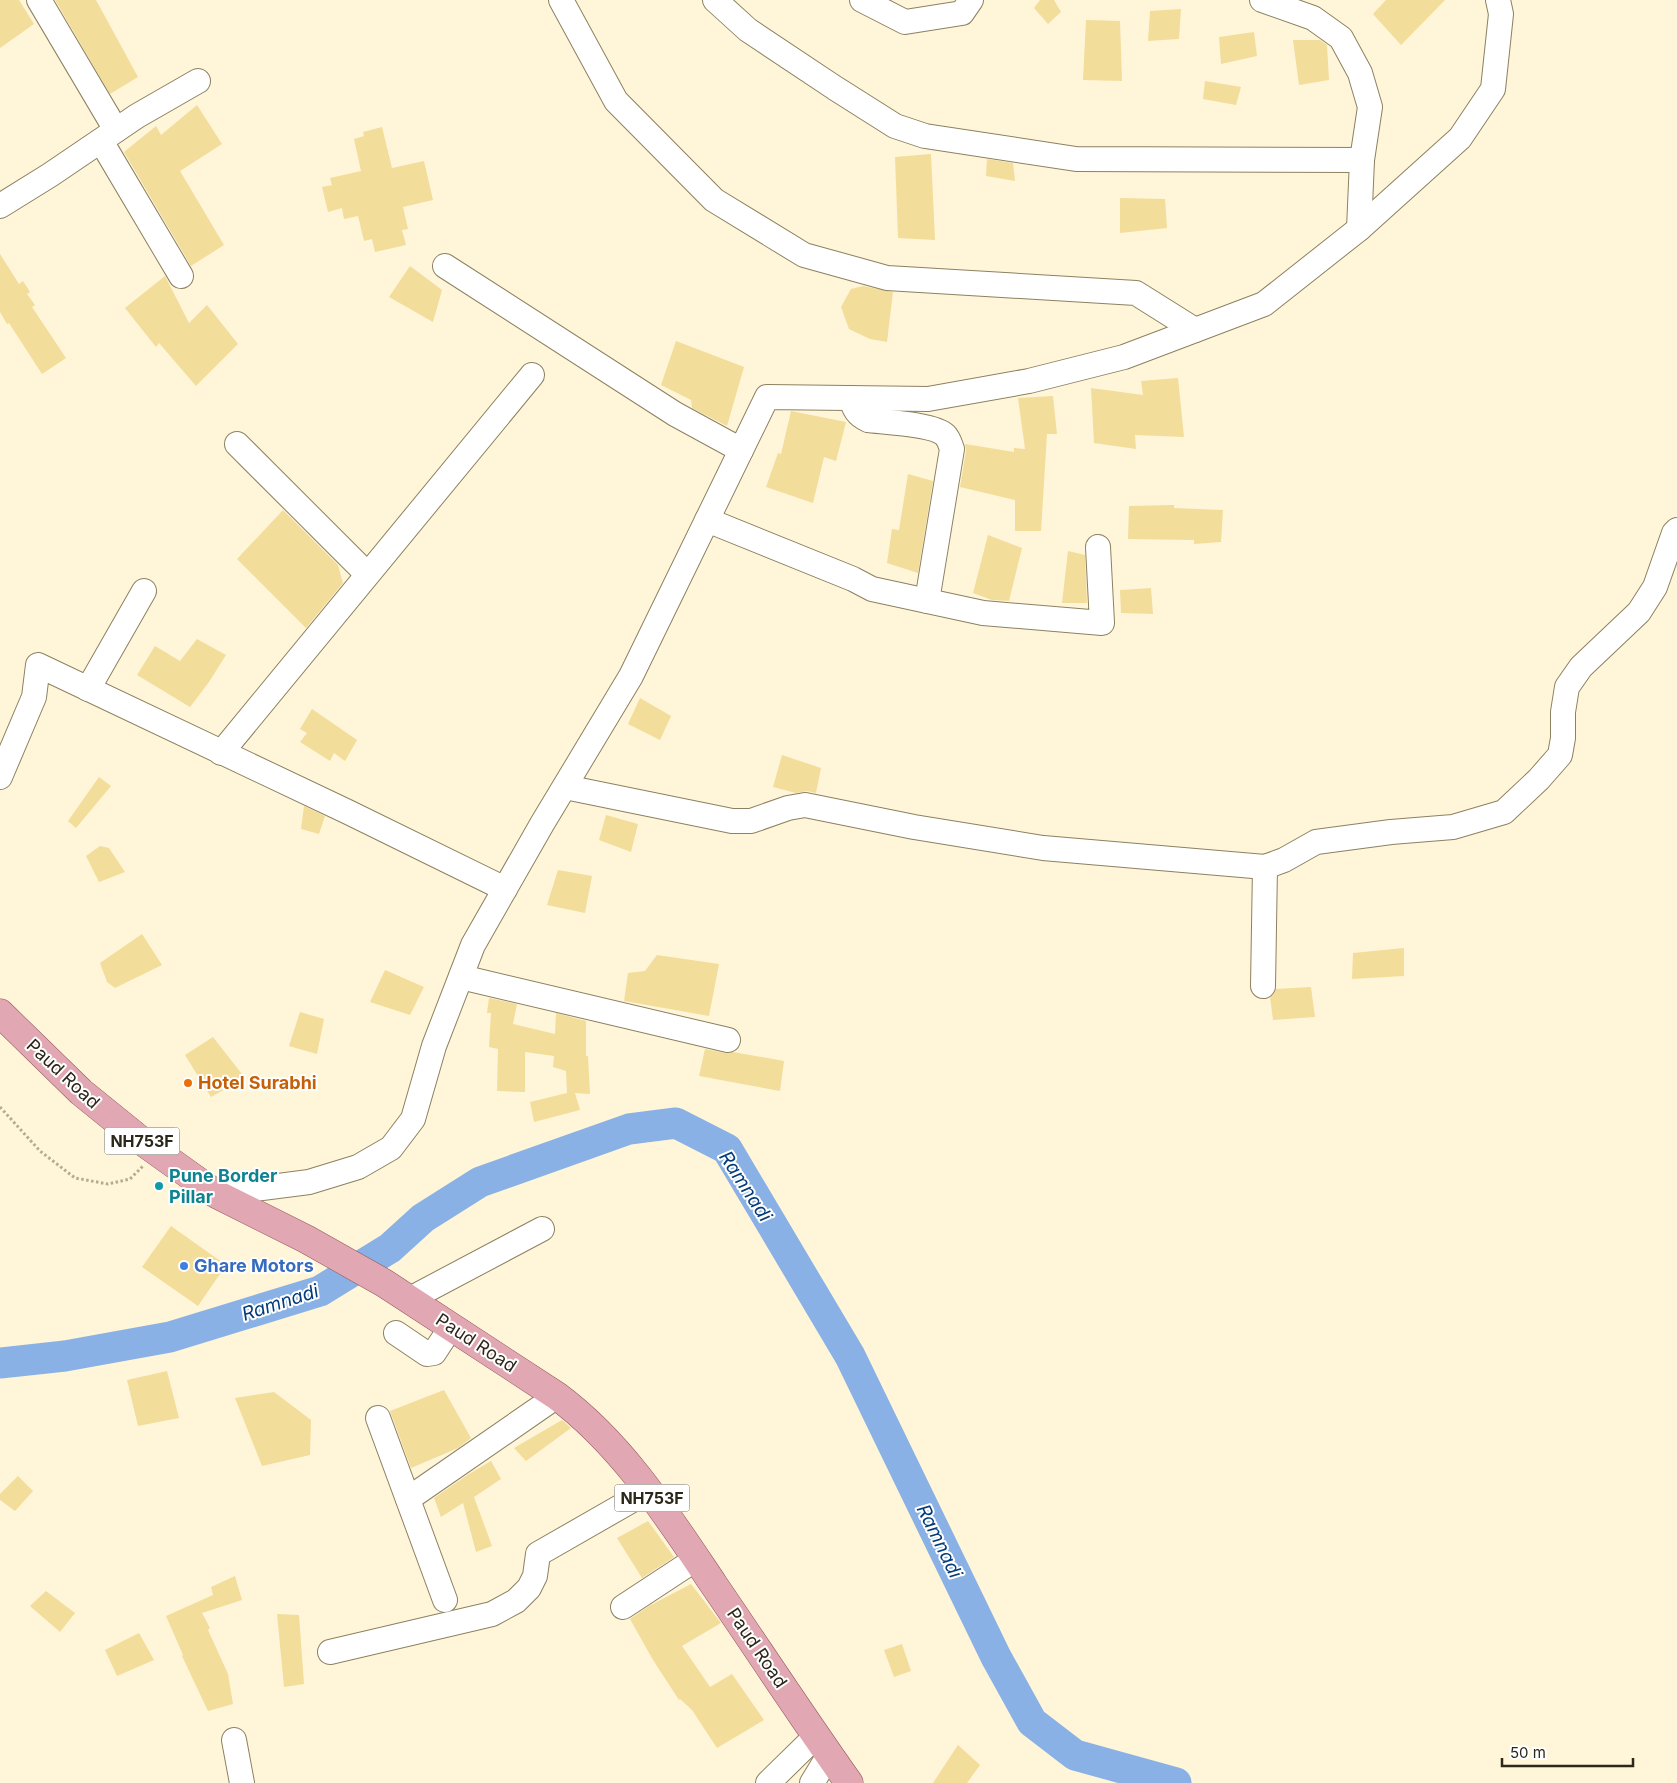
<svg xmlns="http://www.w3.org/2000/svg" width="1677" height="1783" font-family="Inter,sans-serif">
	<rect width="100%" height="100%" fill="#fff5d8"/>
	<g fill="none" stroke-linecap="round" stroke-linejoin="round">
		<path stroke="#89b1e5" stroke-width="31" d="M0,1363l65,-7 105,-19 150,-46 70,-43 33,-30 57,-36 149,-53 47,-6 51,26 123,207 146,301 36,65 43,33 101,28"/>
	</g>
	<g fill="#f3dd9b">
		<path d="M0,0h19l15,24 -34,24z"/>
		<path d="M55,0h41l42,77 -28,17z"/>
		<path d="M1040,0h14l7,12 -13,12 -14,-16z"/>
		<path d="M1386,0h59l-44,45 -28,-31z"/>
		<path d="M1181,9l-2,30 -31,2 2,-30z"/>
		<path d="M1086,20l34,1 2,60 -39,-1z"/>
		<path d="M1254,32l3,24 -36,8 -2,-27z"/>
		<path d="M1293,40h27l7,5 2,35 -30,5z"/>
		<path d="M1205,81l36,6 -5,18 -33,-6z"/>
		<path d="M197,105l25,39 -42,27 44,74 -33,21 -67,-114 32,-26 5,9z"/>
		<path d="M382,127l10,41 32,-7 9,39 -30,7 5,22 -6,1 4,15 -31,7 -3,-13 -8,2 -6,-25 -14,3 -2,-11 -14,4 -6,-25 10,-2 -2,-7 31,-7 -7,-32 10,-3 -1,-4z"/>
		<path d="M931,154l4,86 -37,-2 -3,-81z"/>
		<path d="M987,159l26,4 2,18 -29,-5z"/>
		<path d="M1120,198l45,1 2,29 -47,5z"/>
		<path d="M0,254l19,30 4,-3 7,11 -3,2 8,11 -3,2 34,51 -24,16 -33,-51 -2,1 -7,-12z"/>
		<path d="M410,266l32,24 -9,32 -44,-25z"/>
		<path d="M165,276l24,47 18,-18 31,39 -42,42 -37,-43 -3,4 -31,-39z"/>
		<path d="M863,286l30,6 -6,50 -17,-3 -21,-10 -8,-22 10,-18z"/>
		<path d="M676,341l68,26 -17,59 -35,-18 -1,-8 -30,-15z"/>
		<path d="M1178,378l6,59 -49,-2 1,14 -42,-6 -3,-55 52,7 -2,-14z"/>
		<path d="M1053,396l4,38h-10l-6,97h-26v-31l-55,-13 6,-36 -1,-7 49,8v-4l11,1 -7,-51z"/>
		<path d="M791,411l55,11 -10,39 -12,-4 -11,46 -47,-16 12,-34 3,1z"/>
		<path d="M908,474l25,7 -15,92 -31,-10 5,-34 7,1z"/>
		<path d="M1174,505v3l49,2 -2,32 -27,2v-4l-66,-1 1,-33z"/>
		<path d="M283,510l55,55 5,18 -37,45 -69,-69z"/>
		<path d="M988,535l34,13 -13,53 -17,-1 -19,-7z"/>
		<path d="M1068,551l17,4 2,48h-25z"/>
		<path d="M1151,588l2,26 -32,-1 -1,-23z"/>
		<path d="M197,639l29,16 -17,27 -19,25 -53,-32 18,-29 25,15z"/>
		<path d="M640,698l31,18 -11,24 -32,-16z"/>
		<path d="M312,709l45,31 -12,21 -11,-8 -4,8 -30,-19 7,-9 -7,-4z"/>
		<path d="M782,755l39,13 -5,25 -9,-2 -11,2 -23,-6z"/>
		<path d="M99,777l12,9 -35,42 -8,-7z"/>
		<path d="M304,806l21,10 -6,18 -18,-5z"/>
		<path d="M606,815l32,9 -7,28 -32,-12z"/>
		<path d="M100,846l9,2 16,24 -26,10 -13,-26z"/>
		<path d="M558,870l34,6 -7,37 -38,-8z"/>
		<path d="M142,934l20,31 -47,23 -8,-6 -7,-19z"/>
		<path d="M1404,948v28l-52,3 1,-26z"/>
		<path d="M657,955l62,9 -10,52 -85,-15 4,-28 17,-2z"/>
		<path d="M385,970l39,17 -14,28 -40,-13z"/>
		<path d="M1311,987l4,30 -42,3 -3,-23 6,-8z"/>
		<path d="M489,998l28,6 -4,20 42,10 1,-21 30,8v35h2l2,38 -15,-1 5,17 -46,12 -4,-20 37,-9 -1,-22 -13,-4 1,-11 -29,-4v40l-28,-1 1,-42 -9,-2 2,-34h-4z"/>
		<path d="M300,1012l24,7 -7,35 -28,-8z"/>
		<path d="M213,1037l32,41 -34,19 -26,-42z"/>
		<path d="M705,1049l20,4 8,-1 51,9 -4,30 -81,-15z"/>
		<path d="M171,1226l55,39 -28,41 -56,-39z"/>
		<path d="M167,1371l12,47 -41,8 -11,-46z"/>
		<path d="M444,1390l27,48 -13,10 -47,20 -21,-57z"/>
		<path d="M274,1392l37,28 -1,35 -48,11 -27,-68z"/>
		<path d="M562,1420l9,8 -45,33 -12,-13z"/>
		<path d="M491,1461l10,18 -27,18 18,49 -16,6 -13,-49 -22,14 -7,-19 35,-24z"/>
		<path d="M18,1476l15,15 -18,20 -15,-11v-6z"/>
		<path d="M648,1521l26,36 -32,21 -25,-40z"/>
		<path d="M235,1576l7,24 -40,13 8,15 -2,2 20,44 5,30 -25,7 -26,-55 1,-1 -17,-39 47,-21 -2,-8z"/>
		<path d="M691,1584l30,39 -39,23 28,41 22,-13 32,46 -47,28 -25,-38 -12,-11 -1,1 -26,-40 -23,-41 19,-13z"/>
		<path d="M46,1591l29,22 -15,19 -30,-26z"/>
		<path d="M277,1614l22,1 5,69 -20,3z"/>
		<path d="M139,1633l15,27 -37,16 -12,-26z"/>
		<path d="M902,1644l9,27 -17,6 -10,-27z"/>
		<path d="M958,1745l22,20 -13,18h-34z"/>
	</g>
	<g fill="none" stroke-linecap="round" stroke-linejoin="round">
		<g stroke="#8c8160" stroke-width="26">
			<g id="minor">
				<path d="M39,0l77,130"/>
				<path d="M561,0l55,101 98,99 90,55 83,23 249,15 59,37"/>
				<path d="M715,0l33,30 87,58 60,38 30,10 151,23 286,1"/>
				<path d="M862,0l43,22 57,-9 9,-13"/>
				<path d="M1262,0l51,18 28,20 19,35 10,34 -8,53 -3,69"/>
				<path d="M101,141l80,135"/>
				<path d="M0,206l50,-31 87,-59 61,-35"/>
				<path d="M445,266l230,148 66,36"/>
				<path d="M851,398c3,11 6,17 17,22 16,2 66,4 77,15 4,4 5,9 7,14l-25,152"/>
				<path d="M237,444l130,130"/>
				<path d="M707,520l146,59 19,10 111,24 119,10 -4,-76"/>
				<path d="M88,689l56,-98"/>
				<path d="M221,753l311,-378"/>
				<path d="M0,777l34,-80 4,-32 310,147 157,77"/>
				<path d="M565,787l167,34h19l37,-13 17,-3 109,22 129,21 222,19 19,-7 32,-18 75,-10 62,-5 51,-15 35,-33 21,-24 3,-17v-26l4,-25 14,-20 58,-55 16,-25 19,-54 3,-3"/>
				<path d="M461,977l267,63"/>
				<path d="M1263,986l2,-119"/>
				<path d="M216,1194l93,-12 49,-15 33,-19 22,-29 21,-73 39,-101 69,-121 89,-148 136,-279 161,2 101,-18 95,-24 140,-53 95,-75 101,-91 33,-49 8,-75 -3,-14"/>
				<path d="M410,1299l132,-70"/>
				<path d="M396,1333l31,21 7,-1 17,-26"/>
				<path d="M378,1418l67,182"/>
				<path d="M408,1499l149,-103"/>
				<path d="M623,1607l73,-48"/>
				<path d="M330,1652l162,-38 24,-13 13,-13 6,-12 3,-22 110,-63"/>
				<path d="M234,1740l8,43"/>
				<path d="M768,1783l48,-47"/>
				<path d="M812,1783l17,-28"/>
			</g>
		</g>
		<g stroke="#94555d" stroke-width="29">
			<path id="major" d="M0,1013l81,79 58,47 77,55 90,45 78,44 173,113c66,49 112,122 157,189 45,66 89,133 135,198"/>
		</g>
		<path stroke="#b2ab93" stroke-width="3" stroke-dasharray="2.5 2.5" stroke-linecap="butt" d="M0,1107l40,44 35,27 33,6 22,-5 13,-13"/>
		<use href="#minor" stroke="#fff" stroke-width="24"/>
		<use href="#major" stroke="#e1a8b4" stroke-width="28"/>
	</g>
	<circle fill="#e8710a" stroke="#fff" stroke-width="2" cx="188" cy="1083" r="5"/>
	<circle fill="#0f9aa8" stroke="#fff" stroke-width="2" cx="159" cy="1186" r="5"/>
	<circle fill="#3f7fe0" stroke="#fff" stroke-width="2" cx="184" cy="1266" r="5"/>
	<g text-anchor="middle" stroke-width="4" stroke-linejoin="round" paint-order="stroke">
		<g fill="#fff" stroke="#6b685e" stroke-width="1">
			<rect x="104.5" y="1127.5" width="75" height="27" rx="4"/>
			<rect x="614.5" y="1484.5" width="75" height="27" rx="4"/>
		</g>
		<g font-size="16" font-weight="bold" fill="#2b2719">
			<text x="142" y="1147">NH753F</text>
			<text x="652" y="1504">NH753F</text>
		</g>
		<g font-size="18" fill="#2b2719" stroke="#fff">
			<text transform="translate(63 1074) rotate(43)" y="6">Paud Road</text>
			<text transform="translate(476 1343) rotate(33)" y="6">Paud Road</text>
			<text transform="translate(757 1648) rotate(56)" y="6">Paud Road</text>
		</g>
		<g font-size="18" font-weight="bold" fill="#c56008" stroke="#fff" text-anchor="start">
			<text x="198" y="1089">Hotel Surabhi</text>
		</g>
		<g font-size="18" font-weight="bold" fill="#0d838f" stroke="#fff" text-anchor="start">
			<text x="169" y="1182">Pune Border<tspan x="169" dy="21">Pillar</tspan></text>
		</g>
		<g font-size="18" font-weight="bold" fill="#366cbe" stroke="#fff" text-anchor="start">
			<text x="194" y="1272">Ghare Motors</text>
		</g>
		<g font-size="19" font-style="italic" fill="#043c79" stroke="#fff">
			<text transform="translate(746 1186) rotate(57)" y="7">Ramnadi</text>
			<text transform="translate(280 1302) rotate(-18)" y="7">Ramnadi</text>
			<text transform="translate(940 1541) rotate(64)" y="7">Ramnadi</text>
		</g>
	</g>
	<path d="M1502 1758v8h131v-8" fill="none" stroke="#2b2719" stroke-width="2.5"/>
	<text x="1510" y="1758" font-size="15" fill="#2b2719" stroke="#ffffff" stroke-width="4" paint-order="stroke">50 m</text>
</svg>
